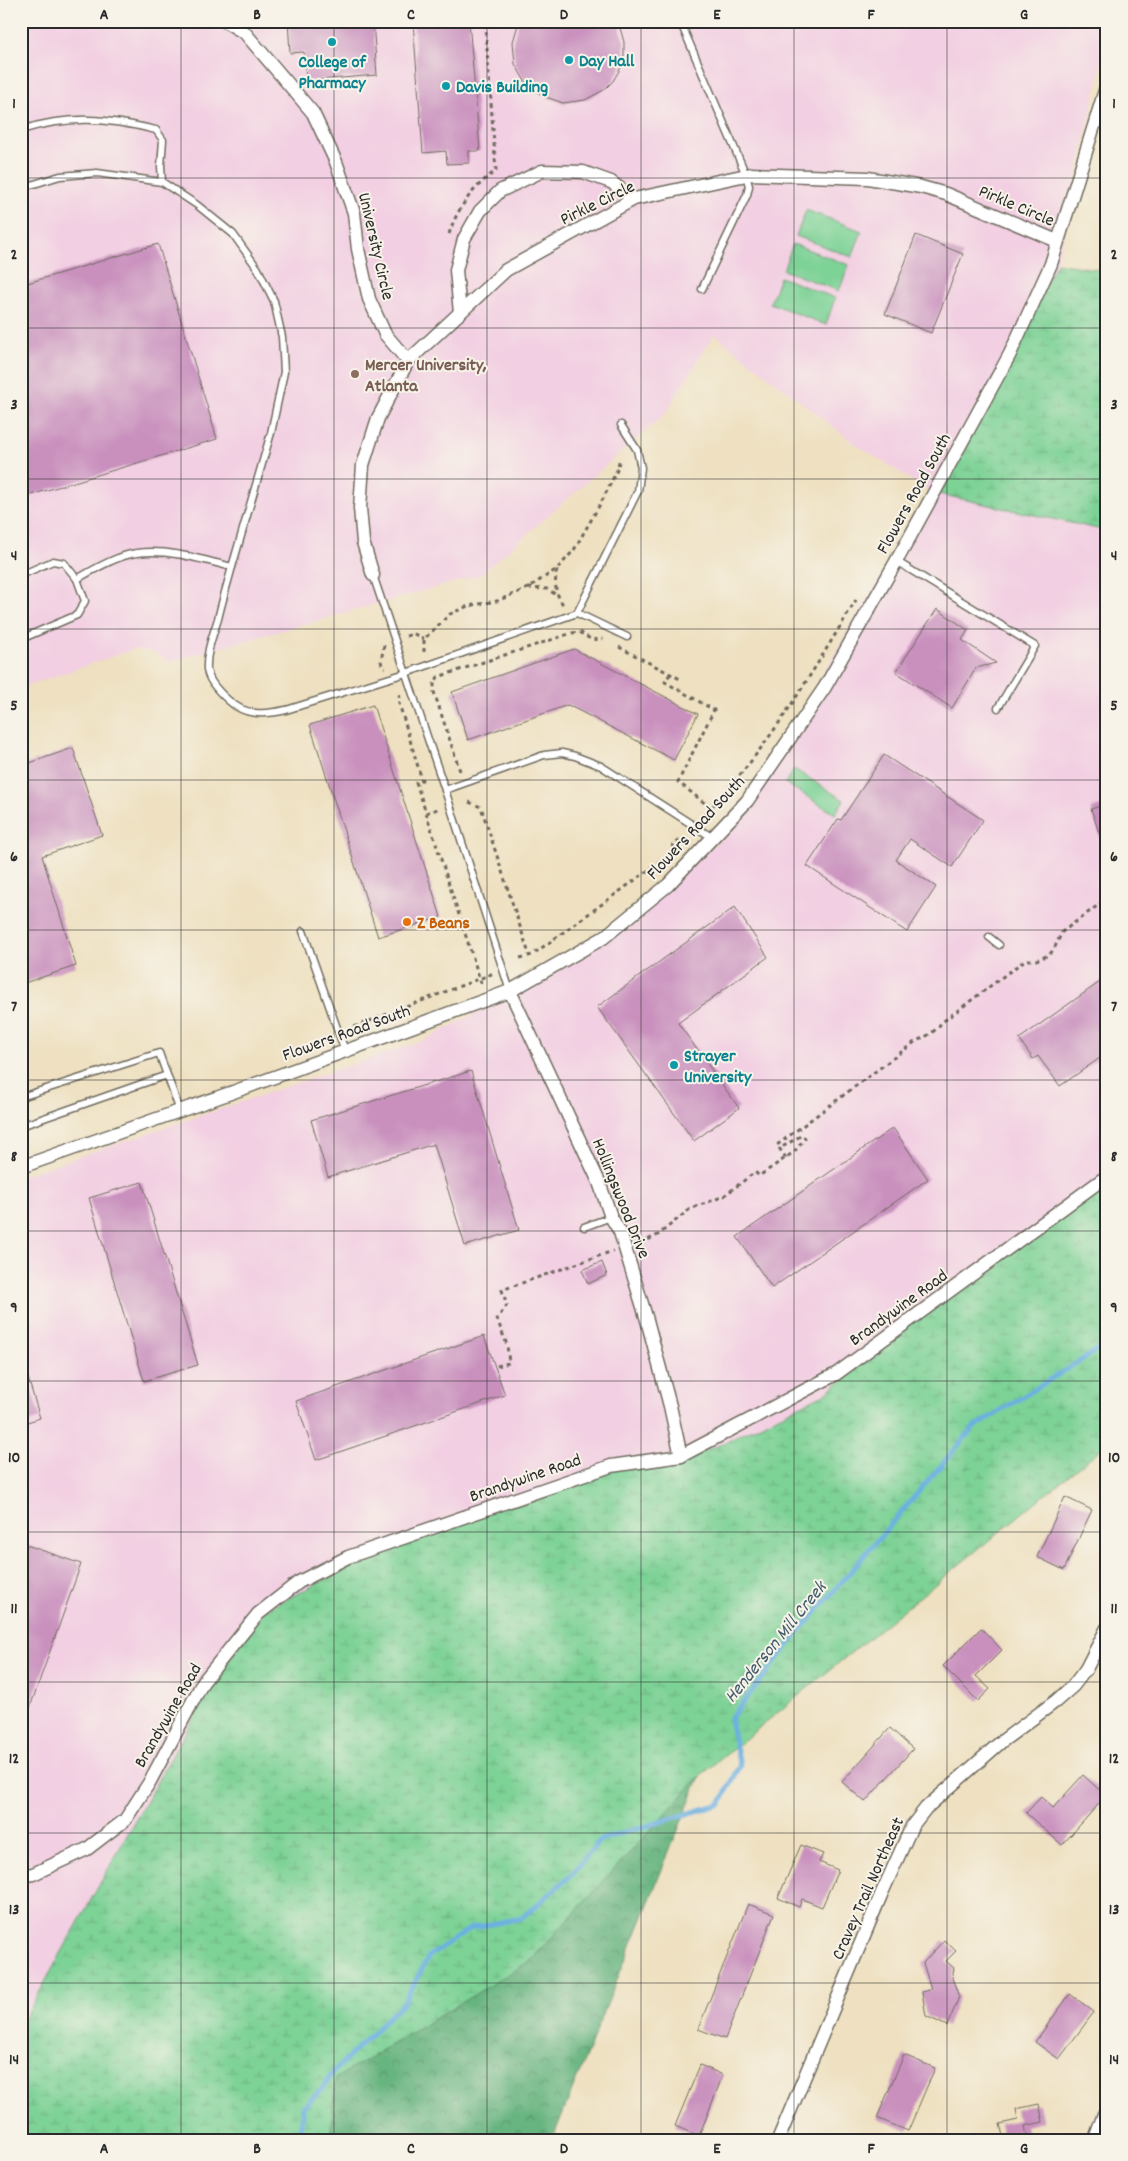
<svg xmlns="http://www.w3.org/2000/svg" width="1128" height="2161" font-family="Dekko,sans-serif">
	<defs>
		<pattern id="forest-crowns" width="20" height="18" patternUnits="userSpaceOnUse" patternTransform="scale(1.25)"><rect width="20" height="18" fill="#66b47f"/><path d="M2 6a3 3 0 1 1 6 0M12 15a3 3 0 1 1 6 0" fill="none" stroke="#549368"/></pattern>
		<pattern id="wetland-marsh" width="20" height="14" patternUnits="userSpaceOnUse" patternTransform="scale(1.25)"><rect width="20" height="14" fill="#7dd296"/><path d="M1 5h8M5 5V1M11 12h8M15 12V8" fill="none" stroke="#6cb481"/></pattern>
	</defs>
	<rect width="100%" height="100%" fill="#f7f3e8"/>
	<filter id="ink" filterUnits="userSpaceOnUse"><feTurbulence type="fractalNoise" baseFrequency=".02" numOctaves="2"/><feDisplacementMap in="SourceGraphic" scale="10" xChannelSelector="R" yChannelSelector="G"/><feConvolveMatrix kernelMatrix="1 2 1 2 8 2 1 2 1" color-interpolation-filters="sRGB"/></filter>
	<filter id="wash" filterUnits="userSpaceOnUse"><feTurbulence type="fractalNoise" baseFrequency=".0096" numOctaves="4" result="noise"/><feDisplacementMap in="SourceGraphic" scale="20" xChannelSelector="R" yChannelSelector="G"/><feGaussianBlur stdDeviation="1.12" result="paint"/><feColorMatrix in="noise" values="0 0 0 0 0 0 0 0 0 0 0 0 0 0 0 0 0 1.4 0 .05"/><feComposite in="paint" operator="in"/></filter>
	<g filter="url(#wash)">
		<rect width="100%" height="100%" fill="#eee0c0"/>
		<path fill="#f2cfe2" d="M21,21h1086v20l-50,222 -126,229 176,39v655l-151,100 -130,107 -113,55 -99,20 -349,142 -44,61 -67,116 -133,238v-849l404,-136 140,-74 165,-134 200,-340 -76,-49 -140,-109 -49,80 -185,161 -311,87 -16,-10 -19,-3 -113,39z"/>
		<path fill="url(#forest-crowns)" stroke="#487055" d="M700,1776l-148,364h-222l6,-62 194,-117z"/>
		<g fill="url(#wetland-marsh)" stroke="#547e60">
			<path d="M1057,263l50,8v260l-177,-39z"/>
			<path d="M1107,1186v258l-407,332 -170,185 -194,117 -6,62h-309v-115l133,-238 67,-116 44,-61 77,-39 109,-47 163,-56 99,-20 113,-55 130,-107z"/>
		</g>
		<g fill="#7dd296" stroke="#547e60">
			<path d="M806,210l56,21 -10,26 -56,-21z"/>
			<path d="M793,244l56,21 -10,26 -56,-21z"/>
			<path d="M780,277l55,21 -9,27 -56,-22z"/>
			<path d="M794,769l50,31 -9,14 -50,-31z"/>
		</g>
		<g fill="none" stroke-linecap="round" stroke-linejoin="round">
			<path stroke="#6bb0e1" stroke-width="5" d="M299,2140l4,-33 18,-17 14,-20 69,-68 25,-46 42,-28 51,-10 49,-43 29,-35 120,-36 20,-38 -10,-47 63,-80 180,-211 134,-84"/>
		</g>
		<g id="blocks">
			<g fill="#c990be">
				<path d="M288,21h85l4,54 -71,6 -2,-29 -14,1z"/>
				<path d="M413,21h56l11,130h-11v12l-22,1 -1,-13 -23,2z"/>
				<path d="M519,21h99l6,21v14l-4,13 -7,12 -9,9 -19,10 -22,3 -20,-7 -17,-13 -11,-19 -2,-22z"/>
				<path d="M916,235l47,19 -32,79 -46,-19z"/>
				<path d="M158,244l59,195 -196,59v-213z"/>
				<path d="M937,609l31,21 -6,10 34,23 -20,5 -24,40 -56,-36z"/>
				<path d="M574,649l124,65 -24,46 -106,-55 -100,35 -16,-48z"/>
				<path d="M373,705l68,212 -63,20 -68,-212z"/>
				<path d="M73,748l29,87 -60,21 34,110 -55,18v-218z"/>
				<path d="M884,755l99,65 -31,47 -42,-28 -14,21 40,27 -29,45 -100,-66 31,-47 3,1z"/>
				<path d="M1107,804v43h-3l-13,-38z"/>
				<path d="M735,907l33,50 -90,66 61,85 -45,33 -97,-134z"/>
				<path d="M1107,977v76l-47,33 -22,-30 -5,3 -14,-20z"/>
				<path d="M471,1071l48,159 -54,16 -31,-102 -106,33 -17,-57z"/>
				<path d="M893,1128l35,51 -156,109 -35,-51z"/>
				<path d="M142,1182l56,183 -54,16 -55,-183z"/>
				<path d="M602,1262l5,13 -19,9 -6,-14z"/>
				<path d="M484,1336l21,59 -189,65 -20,-59z"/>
				<path d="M21,1368h4l15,50 -19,6z"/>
				<path d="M1065,1497l27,13 -28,60 -27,-13z"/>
				<path d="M21,1543l60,21 -58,163 -2,-1z"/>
				<path d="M981,1628l21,22 -26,26 14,13 -12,12 -35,-35z"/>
				<path d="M890,1728l23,21 -48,53 -23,-20z"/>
				<path d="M1083,1775l23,21 -44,49 -36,-32 15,-16 12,11z"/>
				<path d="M801,1845l22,9 -4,8 19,8 -16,37 -20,-8 -3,8 -21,-9z"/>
				<path d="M748,1904l26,10 -49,125 -27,-10z"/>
				<path d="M944,1940l12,11 -10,10 8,7 -2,10 7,19 -12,29 -21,-10 -4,-24 9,-3 -8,-26z"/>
				<path d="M1070,1994l24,18 -35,47 -24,-17z"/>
				<path d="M904,2055l31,13 -27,63 -31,-13z"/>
				<path d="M700,2065l23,10 -24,61 -24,-10z"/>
				<path d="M1039,2104l4,18 -18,4 3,14h-24l-4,-16 18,-4 -2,-11z"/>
			</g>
		</g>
	</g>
	<g filter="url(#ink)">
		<use href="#blocks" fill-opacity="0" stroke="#6f6a5f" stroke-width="1"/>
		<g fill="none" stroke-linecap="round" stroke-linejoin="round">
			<g stroke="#6f6a5f" stroke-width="9">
				<g id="lane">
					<path d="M680,21l66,154 3,11 -2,9 -45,94"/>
					<path d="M21,130c49,-15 86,-12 135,0l7,10 -2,26 1,16"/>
					<path d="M21,188l39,-12 37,-3 65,9 35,23 36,29 25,35 16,32 8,36 2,35 -13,61 -39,134"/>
					<path d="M896,561l139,85 -37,62"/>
					<path d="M21,575l32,-14 11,2 13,16 8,22 -8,14 -56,24"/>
					<path d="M373,575l72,215 99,-35 18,-2 13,3 26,10 112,72"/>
					<path d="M77,579c16,-9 41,-24 60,-26 32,-4 63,6 95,14 -5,18 -10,35 -14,52 -5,16 -12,33 -11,50 1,12 12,23 21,31 17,16 36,15 58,10l120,-37 171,-60 61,-122 3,-23 -4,-18 -16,-25"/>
					<path d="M577,613l50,24"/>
					<path d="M445,790l65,201"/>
					<path d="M303,931l42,120"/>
					<path d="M989,937l10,8"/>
					<path d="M21,1097l138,-44 21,58"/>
					<path d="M21,1126l146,-51"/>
					<path d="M584,1227l27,-10"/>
				</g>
			</g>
			<g stroke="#6f6a5f" stroke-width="15">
				<g id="street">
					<path d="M225,21l20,12 68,80 23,49 18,51 4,36 11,50 16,35 23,27"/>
					<path d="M460,313l-4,-43 8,-31 16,-28 20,-20 42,-20 41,1 28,10 23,17"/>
					<path d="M373,575l-10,-33 -3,-34 3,-43 15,-47 30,-57 98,-91 128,-71 117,-25 117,4 53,9 25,7 111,47"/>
					<path d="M510,991l89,191 12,35 9,15 27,88 23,86 11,50"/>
					<path d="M21,1167l215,-76 274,-100 93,-53 65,-53 79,-84 78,-114 81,-143 104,-190 41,-90 56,-180"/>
					<path d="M21,1876l12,-2 54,-25 38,-29 24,-37 54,-101 55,-68 41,-32 49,-25 263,-91 70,-10 155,-82 271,-198"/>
					<path d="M778,2140l103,-245 31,-69 14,-18 75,-66 55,-41 17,-15 13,-17 21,-41"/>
					<path d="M1098,2140l-2,-4 8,-22 3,-1"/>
				</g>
			</g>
			<g stroke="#6f6a5f" stroke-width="3" stroke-dasharray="4 4" stroke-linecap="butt">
				<path d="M449,234c8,-26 25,-48 47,-63l-11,-150"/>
				<path d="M557,570c-3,15 -2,23 7,36"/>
				<path d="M528,588l19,1 8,5"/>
				<path d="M406,636l8,-2 10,5"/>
				<path d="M384,645l-3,16 1,4 3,3"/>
				<path d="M619,647l63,33"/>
				<path d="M424,652v-13l26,-25 18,-8 29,-5 31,-13 29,-19 17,-19 29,-51 15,-31 1,-7"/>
				<path d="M670,674l-5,8 49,28 -36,72 33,26"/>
				<path d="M400,694l-2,6 24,80 -6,2 66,204"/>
				<path d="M460,771l-26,-79v-8l4,-7 134,-44 8,-1c11,8 11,8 23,7"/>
				<path d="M469,802l12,5 49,150"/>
				<path d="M426,813l14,-5"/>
				<path d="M702,817c63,-63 108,-141 154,-217"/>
				<path d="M520,958l12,-3 143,-104 -2,-6 6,-5"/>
				<path d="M354,1027l140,-54"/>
				<path d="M786,1158l-9,-13 139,-104c10,-4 19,-9 25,-18l84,-63h11l13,-5 5,-6 8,-17 43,-32"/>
				<path d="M641,1243l17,-8 32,-26 34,-13 31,-24 4,4 35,-24 11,-14 -3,-3 -23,14"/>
				<path d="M497,1366l12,-3 -2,-18 -10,-26 10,-14 -5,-15 111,-39"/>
			</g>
			<use href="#lane" stroke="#fff" stroke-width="6"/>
			<use href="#street" stroke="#fff" stroke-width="12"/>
		</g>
	</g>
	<path fill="none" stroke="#2b2b2b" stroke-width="1" stroke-opacity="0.55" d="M181,21v2119M334,21v2119M487,21v2119M641,21v2119M794,21v2119M947,21v2119M21,178h1086M21,328h1086M21,479h1086M21,629h1086M21,780h1086M21,930h1086M21,1080h1086M21,1231h1086M21,1381h1086M21,1532h1086M21,1682h1086M21,1833h1086M21,1983h1086"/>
	<g fill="#0f9aa8" stroke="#f7f3e8" stroke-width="2">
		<circle cx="332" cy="42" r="5"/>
		<circle cx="569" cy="60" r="5"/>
		<circle cx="446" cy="86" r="5"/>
		<circle cx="674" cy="1065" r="5"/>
	</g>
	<circle fill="#8d6e63" stroke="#f7f3e8" stroke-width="2" cx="355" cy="374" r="5"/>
	<circle fill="#e8710a" stroke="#f7f3e8" stroke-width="2" cx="407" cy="922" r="5"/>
	<g text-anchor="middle" stroke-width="4" stroke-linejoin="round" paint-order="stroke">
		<g font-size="18" font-weight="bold" fill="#0d838f" stroke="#f7f3e8" text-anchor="start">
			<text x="579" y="66">Day Hall</text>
			<text x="332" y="67" text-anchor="middle">College of<tspan x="332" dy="21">Pharmacy</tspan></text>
			<text x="456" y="92">Davis Building</text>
			<text x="684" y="1061">Strayer<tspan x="684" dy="21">University</tspan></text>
		</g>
		<g font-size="18" fill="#2b2b2b" stroke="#f7f3e8">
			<text transform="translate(597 202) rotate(-26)" y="6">Pirkle Circle</text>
			<text transform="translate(1017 205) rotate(23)" y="6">Pirkle Circle</text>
			<text transform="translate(377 246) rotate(77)" y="6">University Circle</text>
			<text transform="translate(913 493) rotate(-61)" y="6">Flowers Road South</text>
			<text transform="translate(695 827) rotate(-47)" y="6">Flowers Road South</text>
			<text transform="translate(346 1032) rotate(-20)" y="6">Flowers Road South</text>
			<text transform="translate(622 1198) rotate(68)" y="6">Hollingswood Drive</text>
			<text transform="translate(898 1307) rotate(-36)" y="6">Brandywine Road</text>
			<text transform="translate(525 1477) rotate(-19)" y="6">Brandywine Road</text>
			<text transform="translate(167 1715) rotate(-60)" y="6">Brandywine Road</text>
			<text transform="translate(867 1888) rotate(-66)" y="6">Cravey Trail Northeast</text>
		</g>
		<g font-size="18" font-weight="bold" fill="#785e54" stroke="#f7f3e8" text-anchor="start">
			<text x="365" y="370">Mercer University,<tspan x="365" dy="21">Atlanta</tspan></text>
		</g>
		<g font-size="18" font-weight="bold" fill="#c56008" stroke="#f7f3e8" text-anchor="start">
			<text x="417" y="928">Z Beans</text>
		</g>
		<g font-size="19" font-style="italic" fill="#415a6b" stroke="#f7f3e8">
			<text transform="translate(774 1641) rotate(-51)" y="7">Henderson Mill Creek</text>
		</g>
	</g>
	<rect width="1128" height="2161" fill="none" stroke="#f7f3e8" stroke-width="55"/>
	<rect x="28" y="28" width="1072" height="2106" fill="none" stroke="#2b2b2b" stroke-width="2"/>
	<g font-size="16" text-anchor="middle" font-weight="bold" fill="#2b2b2b">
		<text x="104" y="19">A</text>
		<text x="257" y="19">B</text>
		<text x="411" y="19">C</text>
		<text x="564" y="19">D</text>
		<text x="717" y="19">E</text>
		<text x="871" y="19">F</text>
		<text x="1024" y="19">G</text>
		<text x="14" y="108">1</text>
		<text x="1114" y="108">1</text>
		<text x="14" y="259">2</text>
		<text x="1114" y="259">2</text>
		<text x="14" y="409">3</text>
		<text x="1114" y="409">3</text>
		<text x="14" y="560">4</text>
		<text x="1114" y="560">4</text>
		<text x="14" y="710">5</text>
		<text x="1114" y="710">5</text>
		<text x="14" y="861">6</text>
		<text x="1114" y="861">6</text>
		<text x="14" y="1011">7</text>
		<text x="1114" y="1011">7</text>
		<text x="14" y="1161">8</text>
		<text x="1114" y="1161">8</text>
		<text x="14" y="1312">9</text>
		<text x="1114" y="1312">9</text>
		<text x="14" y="1462">10</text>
		<text x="1114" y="1462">10</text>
		<text x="14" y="1613">11</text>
		<text x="1114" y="1613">11</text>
		<text x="14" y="1763">12</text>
		<text x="1114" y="1763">12</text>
		<text x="14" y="1914">13</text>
		<text x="1114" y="1914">13</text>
		<text x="14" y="2064">14</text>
		<text x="1114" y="2064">14</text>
		<text x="104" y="2153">A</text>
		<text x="257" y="2153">B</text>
		<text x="411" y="2153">C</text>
		<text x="564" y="2153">D</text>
		<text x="717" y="2153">E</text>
		<text x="871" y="2153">F</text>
		<text x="1024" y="2153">G</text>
	</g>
</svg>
